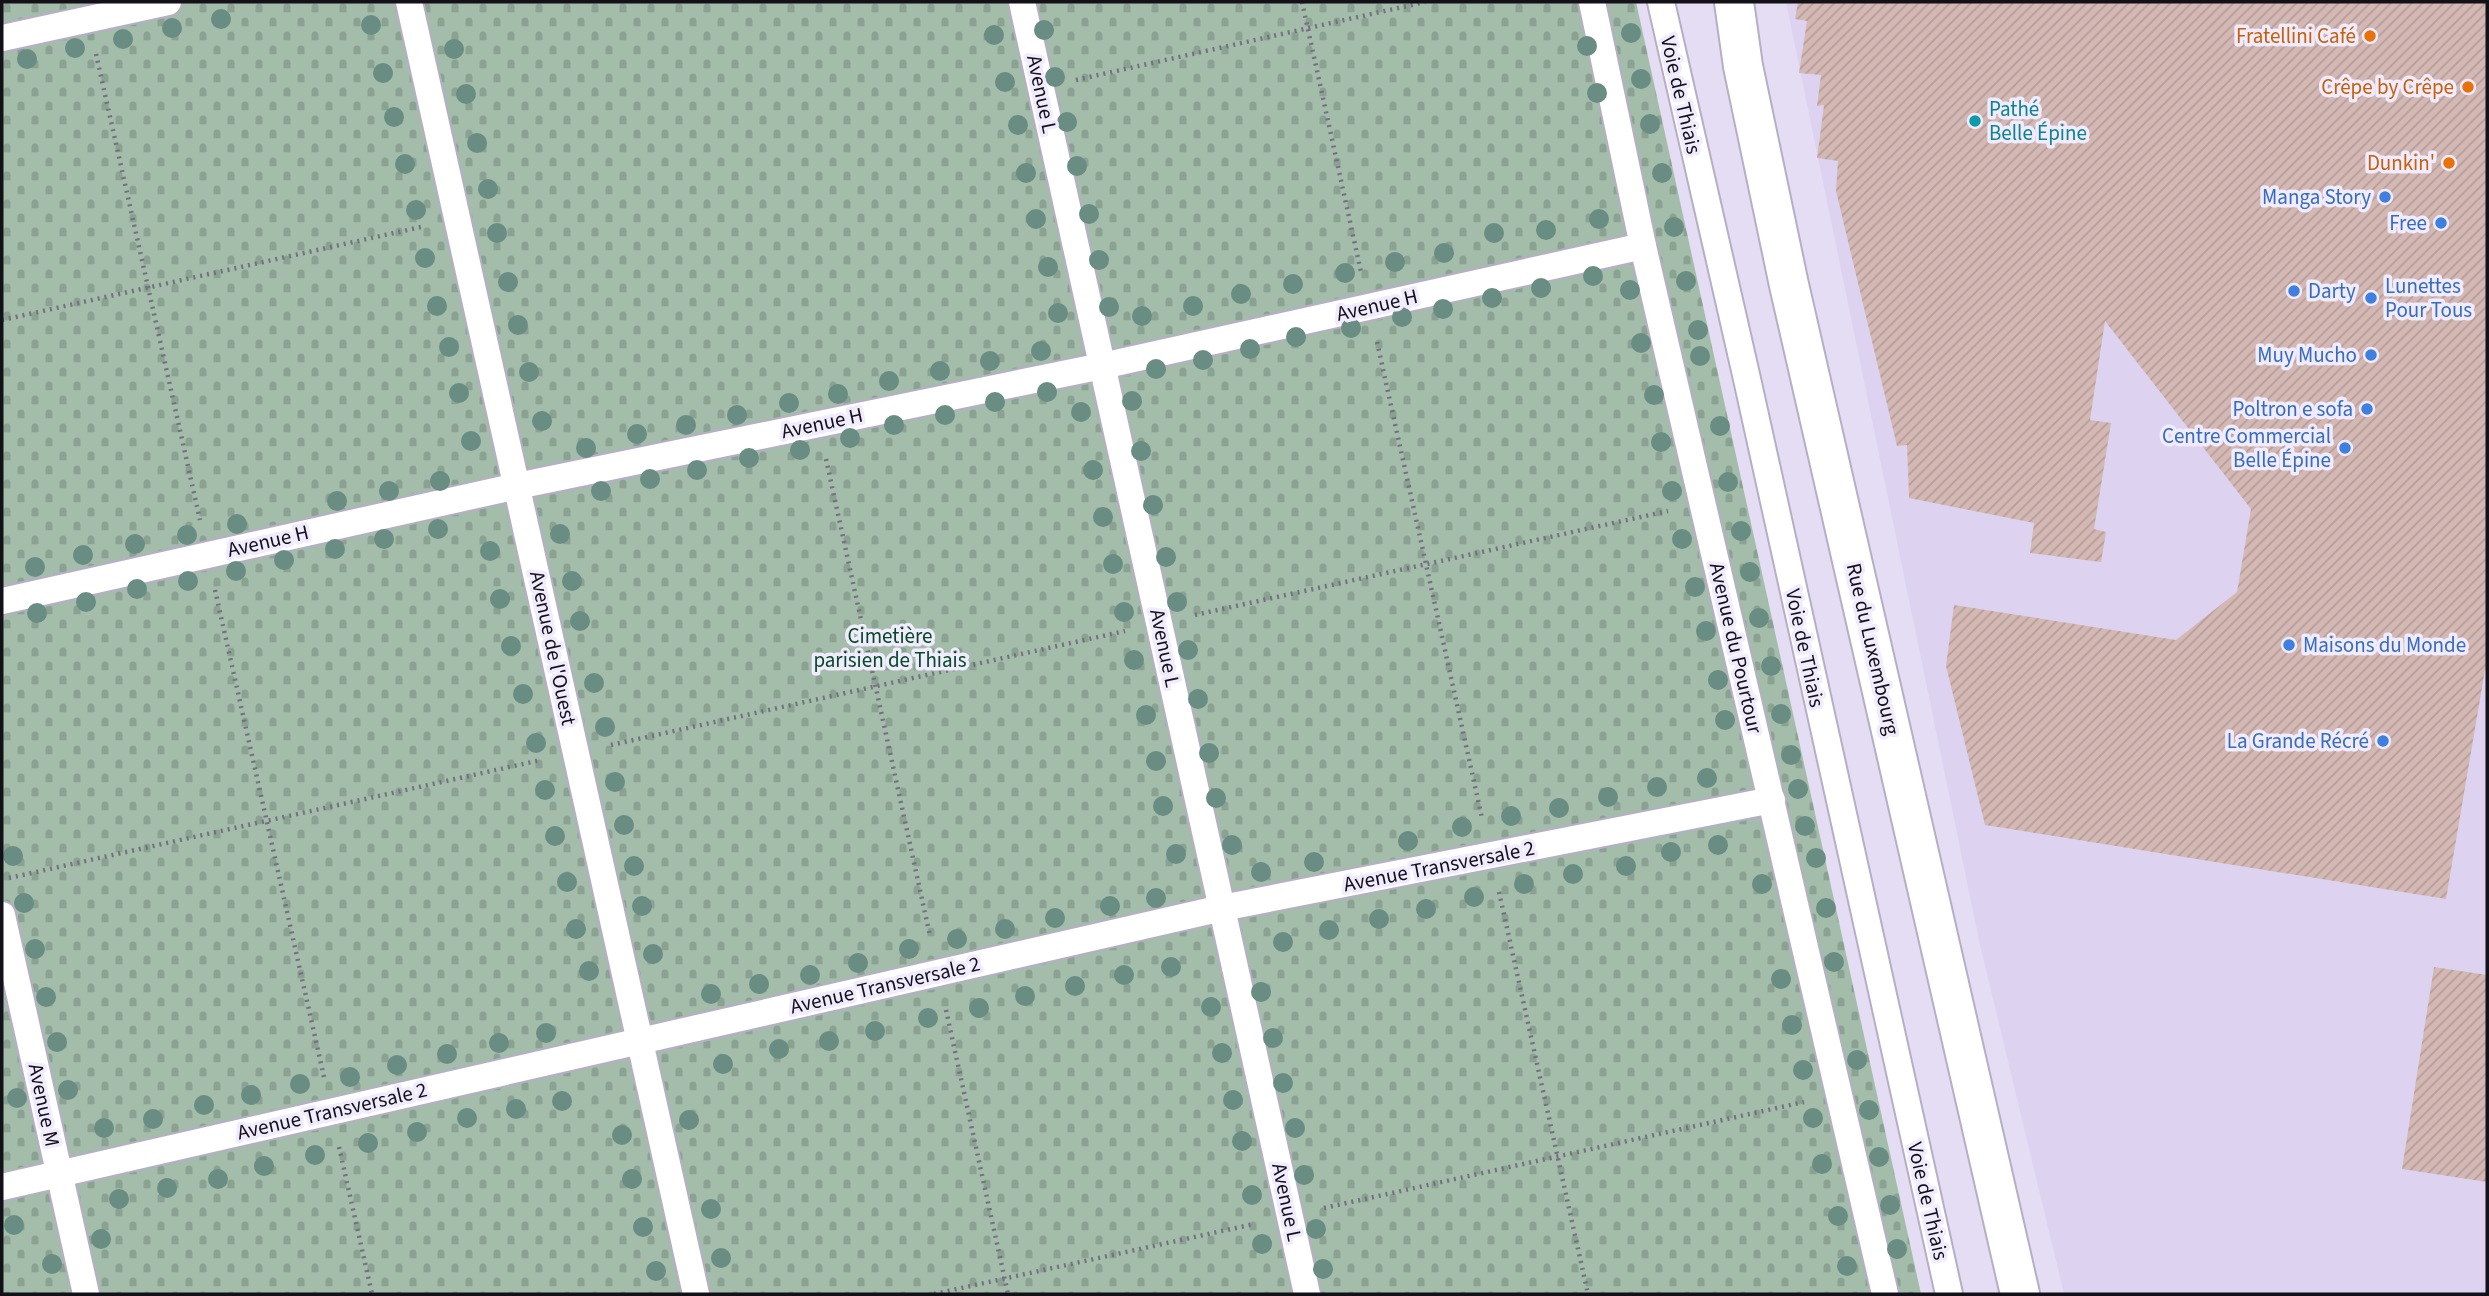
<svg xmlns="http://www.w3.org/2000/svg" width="2489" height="1296" font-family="'Source Sans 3',sans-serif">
	<defs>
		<pattern id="cemetery-stones" width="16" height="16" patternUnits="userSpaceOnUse" patternTransform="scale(1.75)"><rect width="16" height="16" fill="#a3bdaa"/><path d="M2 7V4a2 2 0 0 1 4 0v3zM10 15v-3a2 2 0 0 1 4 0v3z" fill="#8ba192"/></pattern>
		<pattern id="building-hatch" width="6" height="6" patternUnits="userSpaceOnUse" patternTransform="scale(1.75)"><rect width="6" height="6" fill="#d4b8b4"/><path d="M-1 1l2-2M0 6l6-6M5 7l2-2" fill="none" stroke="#b59d9a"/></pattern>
	</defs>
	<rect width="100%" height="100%" fill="#e4ddf4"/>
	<path fill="#ddd3f1" d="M1786,2h701v1292h-423l-84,-349z"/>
	<path fill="url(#cemetery-stones)" d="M2,2h1634l285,1292h-1919z"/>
	<g fill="url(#building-hatch)">
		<path d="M1798,2h689v668h-2l-39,229 -461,-74 -39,-159 8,-61 222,35 61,-48 14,-83 -146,-188 -15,99 21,3 -17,106 12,3 -5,30 -71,-9 4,-30 -125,-25 -2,-53 -10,1 -61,-255 2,-30 -21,-3 7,-53 -7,1 4,-31 -22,-2 8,-52 -12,-2z"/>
		<path d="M2434,967l53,8v207l-85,-13z"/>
	</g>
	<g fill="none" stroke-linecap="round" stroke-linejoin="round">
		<g stroke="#b6aec5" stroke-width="30">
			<g id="lane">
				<path d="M409,2l287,1292"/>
				<path d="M1022,2l285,1292"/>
				<path d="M1592,2l51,244 242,1048"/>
				<path d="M1661,2l86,377 202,915"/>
				<path d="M2,38l166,-36"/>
				<path d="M2,601l515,-115 585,-120 541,-120"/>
				<path d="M2,915l84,379"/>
				<path d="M2,1187l1220,-279 550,-108"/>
			</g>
		</g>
		<g stroke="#b6aec5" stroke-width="42">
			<path id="secondary" d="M1734,2l9,64 46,219 231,1009"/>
		</g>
		<g stroke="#75707f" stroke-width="4.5" stroke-dasharray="2 5" stroke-linecap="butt">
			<path d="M1302,2l59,270"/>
			<path d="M96,54l104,466"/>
			<path d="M1076,80l349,-78"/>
			<path d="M2,320l419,-93"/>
			<path d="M1377,342l105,476"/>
			<path d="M826,459l104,477"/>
			<path d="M215,590l109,487"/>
			<path d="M1195,615l473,-104"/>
			<path d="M611,745l514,-114"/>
			<path d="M9,878l532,-118"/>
			<path d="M1499,892l89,402"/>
			<path d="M946,1010l62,284"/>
			<path d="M339,1147l33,147"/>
			<path d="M1324,1208l480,-106"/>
			<path d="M934,1294l320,-70"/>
		</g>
		<use href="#lane" stroke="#fff" stroke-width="26"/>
		<use href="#secondary" stroke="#fff" stroke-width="38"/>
	</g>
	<g fill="#698c83">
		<circle cx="221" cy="19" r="10"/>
		<circle cx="371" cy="25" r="10"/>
		<circle cx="172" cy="28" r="10"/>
		<circle cx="1044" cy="30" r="10"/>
		<circle cx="1631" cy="33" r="10"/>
		<circle cx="994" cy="35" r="10"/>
		<circle cx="123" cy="39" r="10"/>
		<circle cx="1587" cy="46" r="10"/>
		<circle cx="75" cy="48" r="10"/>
		<circle cx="454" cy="49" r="10"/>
		<circle cx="27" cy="59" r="10"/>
		<circle cx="383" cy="73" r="10"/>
		<circle cx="1055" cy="77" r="10"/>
		<circle cx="1641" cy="79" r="10"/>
		<circle cx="1005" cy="82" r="10"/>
		<circle cx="1597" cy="93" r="10"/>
		<circle cx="466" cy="94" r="10"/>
		<circle cx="394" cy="117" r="10"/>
		<circle cx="1067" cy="122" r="10"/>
		<circle cx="1650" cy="124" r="10"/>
		<circle cx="1018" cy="125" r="10"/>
		<circle cx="477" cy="143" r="10"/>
		<circle cx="405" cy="164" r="10"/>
		<circle cx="1077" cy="166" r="10"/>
		<circle cx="1026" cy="173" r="10"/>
		<circle cx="1662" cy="173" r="10"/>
		<circle cx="488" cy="189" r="10"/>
		<circle cx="416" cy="210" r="10"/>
		<circle cx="1089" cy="214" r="10"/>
		<circle cx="1036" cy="219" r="10"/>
		<circle cx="1599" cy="219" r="10"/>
		<circle cx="1674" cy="227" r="10"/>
		<circle cx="1546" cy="230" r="10"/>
		<circle cx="497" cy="233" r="10"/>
		<circle cx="1494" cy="233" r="10"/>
		<circle cx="1444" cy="253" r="10"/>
		<circle cx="425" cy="258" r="10"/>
		<circle cx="1099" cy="260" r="10"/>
		<circle cx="1395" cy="262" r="10"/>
		<circle cx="1048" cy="267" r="10"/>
		<circle cx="1345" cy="273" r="10"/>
		<circle cx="1593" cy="276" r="10"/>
		<circle cx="1686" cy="281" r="10"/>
		<circle cx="508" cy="282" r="10"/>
		<circle cx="1293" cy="284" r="10"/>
		<circle cx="1541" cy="288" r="10"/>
		<circle cx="1630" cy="290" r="10"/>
		<circle cx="1241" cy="294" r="10"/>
		<circle cx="1492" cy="298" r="10"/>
		<circle cx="437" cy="306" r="10"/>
		<circle cx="1193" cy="306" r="10"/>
		<circle cx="1109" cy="307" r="10"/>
		<circle cx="1443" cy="309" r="10"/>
		<circle cx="1058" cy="313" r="10"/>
		<circle cx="1142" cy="316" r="10"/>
		<circle cx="1402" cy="317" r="10"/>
		<circle cx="518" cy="325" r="10"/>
		<circle cx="1351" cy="328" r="10"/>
		<circle cx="1698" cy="330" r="10"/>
		<circle cx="1296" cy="337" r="10"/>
		<circle cx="1641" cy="343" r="10"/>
		<circle cx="449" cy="347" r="10"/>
		<circle cx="1250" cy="349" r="10"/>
		<circle cx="1041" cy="351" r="10"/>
		<circle cx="1700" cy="356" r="10"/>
		<circle cx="1203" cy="360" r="10"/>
		<circle cx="990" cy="361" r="10"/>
		<circle cx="1156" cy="369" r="10"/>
		<circle cx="940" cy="371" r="10"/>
		<circle cx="529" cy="372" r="10"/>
		<circle cx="889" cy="381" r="10"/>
		<circle cx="1047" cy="392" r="10"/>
		<circle cx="459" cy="393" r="10"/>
		<circle cx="838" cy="394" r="10"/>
		<circle cx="1654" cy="395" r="10"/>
		<circle cx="1132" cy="401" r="10"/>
		<circle cx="995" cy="402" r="10"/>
		<circle cx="789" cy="403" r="10"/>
		<circle cx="1081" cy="412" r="10"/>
		<circle cx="737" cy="415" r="10"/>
		<circle cx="945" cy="415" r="10"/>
		<circle cx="542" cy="421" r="10"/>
		<circle cx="686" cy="425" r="10"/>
		<circle cx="894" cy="425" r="10"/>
		<circle cx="1720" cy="426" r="10"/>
		<circle cx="637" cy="434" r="10"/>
		<circle cx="850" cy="438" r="10"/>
		<circle cx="471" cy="441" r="10"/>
		<circle cx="1661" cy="442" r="10"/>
		<circle cx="586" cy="448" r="10"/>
		<circle cx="800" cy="450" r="10"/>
		<circle cx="1141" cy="451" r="10"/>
		<circle cx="749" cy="458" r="10"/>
		<circle cx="697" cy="470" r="10"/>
		<circle cx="1093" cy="470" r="10"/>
		<circle cx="650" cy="479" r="10"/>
		<circle cx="440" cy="481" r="10"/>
		<circle cx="1728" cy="482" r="10"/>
		<circle cx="389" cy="491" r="10"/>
		<circle cx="601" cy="491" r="10"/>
		<circle cx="1672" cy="491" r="10"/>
		<circle cx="337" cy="501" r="10"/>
		<circle cx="1153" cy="505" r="10"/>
		<circle cx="1103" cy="517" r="10"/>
		<circle cx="237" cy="524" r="10"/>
		<circle cx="438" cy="529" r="10"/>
		<circle cx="1741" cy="531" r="10"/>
		<circle cx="560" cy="534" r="10"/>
		<circle cx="187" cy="535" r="10"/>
		<circle cx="384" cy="539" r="10"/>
		<circle cx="1682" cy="539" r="10"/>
		<circle cx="135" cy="544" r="10"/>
		<circle cx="335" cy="549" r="10"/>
		<circle cx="490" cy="551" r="10"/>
		<circle cx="83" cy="555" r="10"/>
		<circle cx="1166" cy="557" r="10"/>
		<circle cx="284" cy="560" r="10"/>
		<circle cx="1113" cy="564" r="10"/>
		<circle cx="35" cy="567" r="10"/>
		<circle cx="236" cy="571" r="10"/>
		<circle cx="1750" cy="572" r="10"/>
		<circle cx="188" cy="581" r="10"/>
		<circle cx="572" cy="581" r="10"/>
		<circle cx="1695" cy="587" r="10"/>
		<circle cx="137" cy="589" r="10"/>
		<circle cx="500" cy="599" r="10"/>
		<circle cx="86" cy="602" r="10"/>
		<circle cx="1177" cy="602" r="10"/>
		<circle cx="1124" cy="612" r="10"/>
		<circle cx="37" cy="613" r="10"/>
		<circle cx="1759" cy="618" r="10"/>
		<circle cx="580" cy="621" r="10"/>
		<circle cx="1706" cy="631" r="10"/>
		<circle cx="511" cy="646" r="10"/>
		<circle cx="1188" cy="650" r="10"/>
		<circle cx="1134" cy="660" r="10"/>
		<circle cx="1771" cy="666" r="10"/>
		<circle cx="1718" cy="680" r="10"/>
		<circle cx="594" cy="683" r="10"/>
		<circle cx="523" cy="694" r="10"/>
		<circle cx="1198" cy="699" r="10"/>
		<circle cx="1781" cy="714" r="10"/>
		<circle cx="1146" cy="715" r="10"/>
		<circle cx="1725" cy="720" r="10"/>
		<circle cx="605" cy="727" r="10"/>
		<circle cx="536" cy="743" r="10"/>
		<circle cx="1209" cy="753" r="10"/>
		<circle cx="1791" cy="755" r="10"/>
		<circle cx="1156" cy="761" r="10"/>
		<circle cx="1707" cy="778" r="10"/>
		<circle cx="615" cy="782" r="10"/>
		<circle cx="1657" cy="787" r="10"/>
		<circle cx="1798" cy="789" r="10"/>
		<circle cx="545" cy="790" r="10"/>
		<circle cx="1608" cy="797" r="10"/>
		<circle cx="1216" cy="798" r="10"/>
		<circle cx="1163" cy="806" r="10"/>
		<circle cx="1559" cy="808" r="10"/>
		<circle cx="1511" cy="816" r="10"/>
		<circle cx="624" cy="825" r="10"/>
		<circle cx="1805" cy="826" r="10"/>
		<circle cx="1462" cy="827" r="10"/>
		<circle cx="555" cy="836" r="10"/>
		<circle cx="1408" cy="841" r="10"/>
		<circle cx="1232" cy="845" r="10"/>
		<circle cx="1718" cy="845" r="10"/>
		<circle cx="1671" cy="852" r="10"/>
		<circle cx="1176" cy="854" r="10"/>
		<circle cx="13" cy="856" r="10"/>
		<circle cx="1816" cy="858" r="10"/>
		<circle cx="1314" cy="862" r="10"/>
		<circle cx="634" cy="866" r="10"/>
		<circle cx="1626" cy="866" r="10"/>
		<circle cx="1261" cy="872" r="10"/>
		<circle cx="1573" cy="874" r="10"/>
		<circle cx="567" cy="882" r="10"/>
		<circle cx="1524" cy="884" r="10"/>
		<circle cx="1762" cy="884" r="10"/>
		<circle cx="1474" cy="897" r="10"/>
		<circle cx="1156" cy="898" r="10"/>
		<circle cx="24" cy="903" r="10"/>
		<circle cx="642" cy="906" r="10"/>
		<circle cx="1110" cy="906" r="10"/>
		<circle cx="1826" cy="908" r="10"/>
		<circle cx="1426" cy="909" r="10"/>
		<circle cx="1055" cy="918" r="10"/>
		<circle cx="1379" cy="919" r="10"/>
		<circle cx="576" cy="929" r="10"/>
		<circle cx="1005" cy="929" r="10"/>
		<circle cx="1329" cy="930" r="10"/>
		<circle cx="957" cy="939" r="10"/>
		<circle cx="1283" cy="942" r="10"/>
		<circle cx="35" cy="949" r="10"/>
		<circle cx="909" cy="949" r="10"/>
		<circle cx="653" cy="954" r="10"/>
		<circle cx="1834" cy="962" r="10"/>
		<circle cx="858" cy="963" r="10"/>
		<circle cx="1171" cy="967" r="10"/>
		<circle cx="589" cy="971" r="10"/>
		<circle cx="810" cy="975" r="10"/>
		<circle cx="1124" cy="975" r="10"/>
		<circle cx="1781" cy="979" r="10"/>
		<circle cx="759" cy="984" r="10"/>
		<circle cx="1075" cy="986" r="10"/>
		<circle cx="1261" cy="992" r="10"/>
		<circle cx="711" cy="994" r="10"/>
		<circle cx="1025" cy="996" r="10"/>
		<circle cx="46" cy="997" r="10"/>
		<circle cx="1211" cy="1007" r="10"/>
		<circle cx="979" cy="1008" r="10"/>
		<circle cx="928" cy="1018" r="10"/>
		<circle cx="1792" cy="1025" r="10"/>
		<circle cx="875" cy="1031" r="10"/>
		<circle cx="546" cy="1033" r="10"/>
		<circle cx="1273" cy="1038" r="10"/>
		<circle cx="829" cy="1041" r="10"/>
		<circle cx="57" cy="1042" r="10"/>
		<circle cx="499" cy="1043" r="10"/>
		<circle cx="779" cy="1049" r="10"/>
		<circle cx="1222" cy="1053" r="10"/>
		<circle cx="447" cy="1054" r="10"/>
		<circle cx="1857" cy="1060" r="10"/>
		<circle cx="723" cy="1064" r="10"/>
		<circle cx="397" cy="1065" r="10"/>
		<circle cx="1803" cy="1070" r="10"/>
		<circle cx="350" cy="1077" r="10"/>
		<circle cx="1283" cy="1083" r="10"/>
		<circle cx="300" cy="1084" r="10"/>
		<circle cx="68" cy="1090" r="10"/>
		<circle cx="251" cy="1095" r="10"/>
		<circle cx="17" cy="1098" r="10"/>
		<circle cx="1233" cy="1100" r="10"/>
		<circle cx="562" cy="1101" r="10"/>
		<circle cx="204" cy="1105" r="10"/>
		<circle cx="516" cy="1109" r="10"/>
		<circle cx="1869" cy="1110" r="10"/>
		<circle cx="467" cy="1118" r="10"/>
		<circle cx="1813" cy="1118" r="10"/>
		<circle cx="153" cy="1119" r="10"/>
		<circle cx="689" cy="1120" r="10"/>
		<circle cx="104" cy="1128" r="10"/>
		<circle cx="1295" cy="1128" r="10"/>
		<circle cx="417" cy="1132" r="10"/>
		<circle cx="622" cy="1135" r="10"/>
		<circle cx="1242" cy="1141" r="10"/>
		<circle cx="368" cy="1143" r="10"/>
		<circle cx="315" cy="1155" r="10"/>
		<circle cx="1879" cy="1157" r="10"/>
		<circle cx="1822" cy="1164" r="10"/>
		<circle cx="264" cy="1166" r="10"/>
		<circle cx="1304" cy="1175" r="10"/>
		<circle cx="218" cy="1179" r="10"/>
		<circle cx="632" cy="1179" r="10"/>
		<circle cx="167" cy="1188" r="10"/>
		<circle cx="1252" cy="1195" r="10"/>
		<circle cx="119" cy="1199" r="10"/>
		<circle cx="1890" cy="1205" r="10"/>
		<circle cx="711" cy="1209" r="10"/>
		<circle cx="1838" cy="1216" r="10"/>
		<circle cx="14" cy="1225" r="10"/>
		<circle cx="643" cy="1227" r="10"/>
		<circle cx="1316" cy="1229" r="10"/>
		<circle cx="101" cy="1239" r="10"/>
		<circle cx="1262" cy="1244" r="10"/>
		<circle cx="1897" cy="1249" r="10"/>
		<circle cx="721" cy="1258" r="10"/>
		<circle cx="52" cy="1264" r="10"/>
		<circle cx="1847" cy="1266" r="10"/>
		<circle cx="1323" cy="1269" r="10"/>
		<circle cx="656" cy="1271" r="10"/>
	</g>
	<g fill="#e8710a" stroke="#f1ebfe" stroke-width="2.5">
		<circle cx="2370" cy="36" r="7"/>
		<circle cx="2468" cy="87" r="7"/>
		<circle cx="2449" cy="163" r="7"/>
	</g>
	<circle fill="#0f9aa8" stroke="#f1ebfe" stroke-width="2.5" cx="1975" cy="121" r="7"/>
	<g fill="#3f7fe0" stroke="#f1ebfe" stroke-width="2.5">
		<circle cx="2385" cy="197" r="7"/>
		<circle cx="2441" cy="223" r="7"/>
		<circle cx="2294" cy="291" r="7"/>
		<circle cx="2371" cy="298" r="7"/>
		<circle cx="2371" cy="355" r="7"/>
		<circle cx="2367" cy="409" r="7"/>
		<circle cx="2345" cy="448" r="7"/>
		<circle cx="2289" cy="645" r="7"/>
		<circle cx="2383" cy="741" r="7"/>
	</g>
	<g text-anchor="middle" stroke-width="7" stroke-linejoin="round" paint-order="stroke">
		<g font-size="21" fill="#c56008" stroke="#f1ebfe" text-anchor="end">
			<text x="2356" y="43">Fratellini Café</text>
			<text x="2454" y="94">Crêpe by Crêpe</text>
			<text x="2435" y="170">Dunkin'</text>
		</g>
		<g font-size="21" fill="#131018" stroke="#f1ebfe">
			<text transform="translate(1042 94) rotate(78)" y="7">Avenue L</text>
			<text transform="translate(1681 95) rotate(77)" y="7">Voie de Thiais</text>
			<text transform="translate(1377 305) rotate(-13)" y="7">Avenue H</text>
			<text transform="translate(822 423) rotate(-12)" y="7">Avenue H</text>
			<text transform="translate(268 541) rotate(-13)" y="7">Avenue H</text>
			<text transform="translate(553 648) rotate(78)" y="7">Avenue de l'Ouest</text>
			<text transform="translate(1165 648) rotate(78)" y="7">Avenue L</text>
			<text transform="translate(1736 648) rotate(77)" y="7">Avenue du Pourtour</text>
			<text transform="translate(1805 648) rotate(78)" y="7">Voie de Thiais</text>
			<text transform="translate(1873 649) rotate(77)" y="7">Rue du Luxembourg</text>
			<text transform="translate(1439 866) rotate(-11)" y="7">Avenue Transversale 2</text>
			<text transform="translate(885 985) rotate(-13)" y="7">Avenue Transversale 2</text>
			<text transform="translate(44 1105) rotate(78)" y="7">Avenue M</text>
			<text transform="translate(332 1111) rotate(-13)" y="7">Avenue Transversale 2</text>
			<text transform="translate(1928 1201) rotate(77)" y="7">Voie de Thiais</text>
			<text transform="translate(1287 1202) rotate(78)" y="7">Avenue L</text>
		</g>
		<g font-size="21" fill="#0d838f" stroke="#f1ebfe" text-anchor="start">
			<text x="1989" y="116">Pathé<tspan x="1989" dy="24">Belle Épine</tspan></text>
		</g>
		<g font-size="21" fill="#366cbe" stroke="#f1ebfe" text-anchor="end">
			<text x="2371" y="204">Manga Story</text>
			<text x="2427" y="230">Free</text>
			<text x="2385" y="293" text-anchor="start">Lunettes<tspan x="2385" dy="24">Pour Tous</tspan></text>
			<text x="2308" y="298" text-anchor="start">Darty</text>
			<text x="2357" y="362">Muy Mucho</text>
			<text x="2353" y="416">Poltron e sofa</text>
			<text x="2331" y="443">Centre Commercial<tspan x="2331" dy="24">Belle Épine</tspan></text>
			<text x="2303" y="652" text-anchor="start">Maisons du Monde</text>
			<text x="2369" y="748">La Grande Récré</text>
		</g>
		<g font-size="21" fill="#054926" stroke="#f1ebfe">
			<text x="890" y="643">Cimetière<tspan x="890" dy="24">parisien de Thiais</tspan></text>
		</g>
	</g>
	<rect width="2489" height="1296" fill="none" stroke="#131018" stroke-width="7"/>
</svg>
